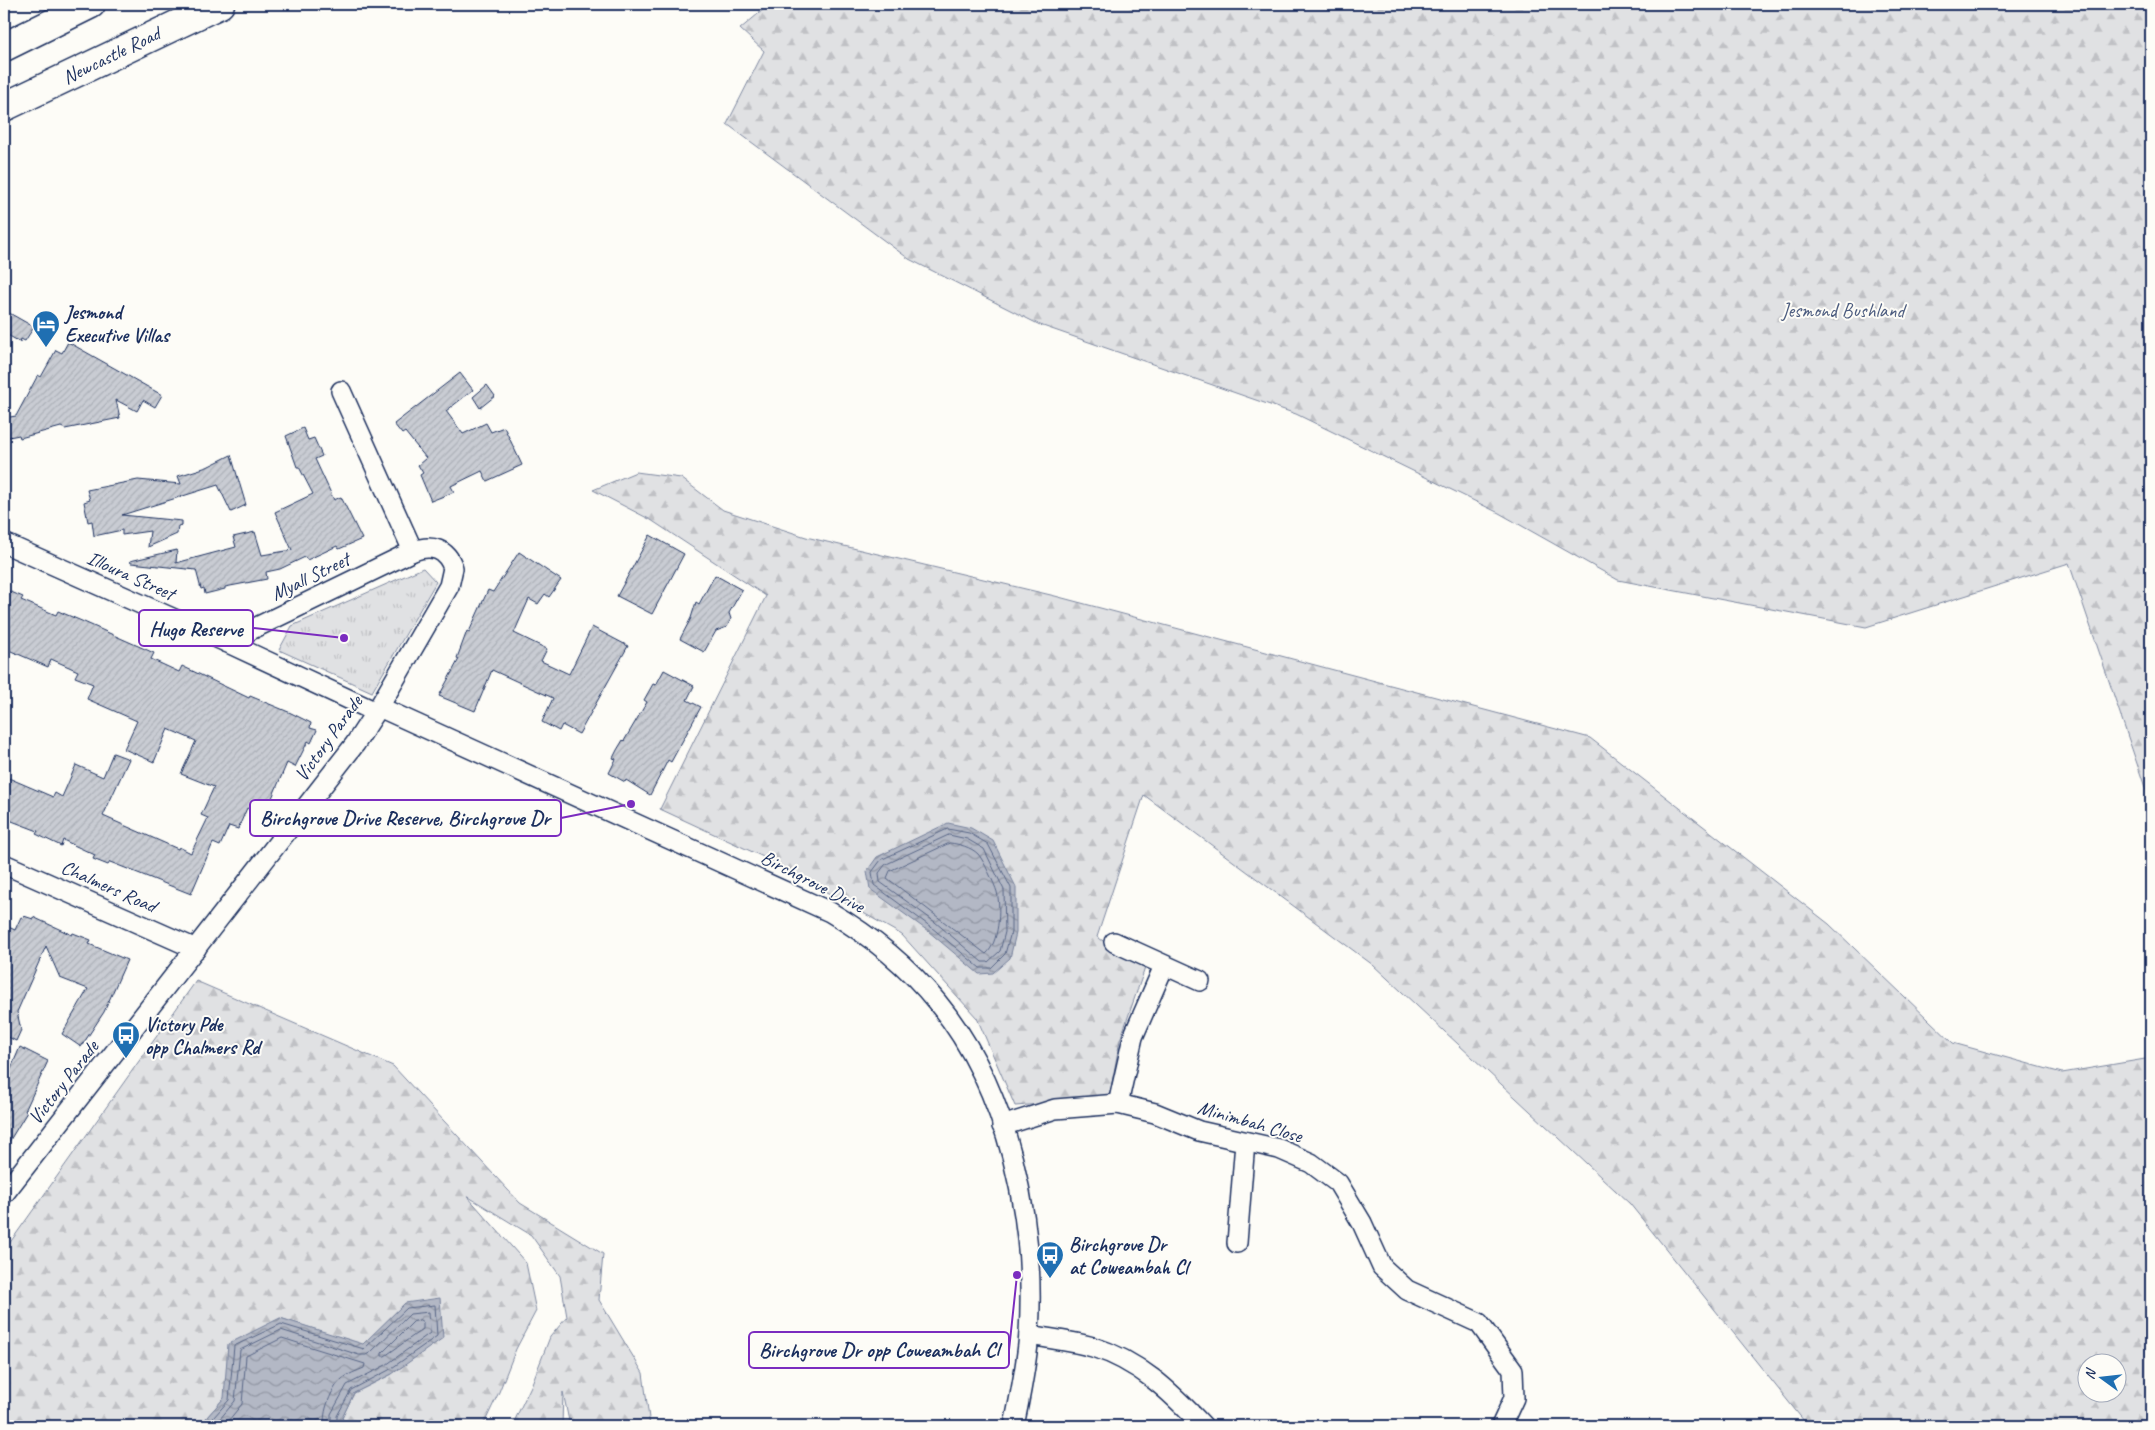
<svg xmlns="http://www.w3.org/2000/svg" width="2155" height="1430" font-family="Caveat,sans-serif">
	<defs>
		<pattern id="forest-firs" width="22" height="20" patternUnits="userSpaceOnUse" patternTransform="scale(1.25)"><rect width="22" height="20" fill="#e0e1e3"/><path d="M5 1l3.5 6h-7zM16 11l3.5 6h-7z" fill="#c0c1c5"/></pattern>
		<pattern id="park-tufts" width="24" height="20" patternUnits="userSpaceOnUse" patternTransform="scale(1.25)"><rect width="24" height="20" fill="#e0e1e3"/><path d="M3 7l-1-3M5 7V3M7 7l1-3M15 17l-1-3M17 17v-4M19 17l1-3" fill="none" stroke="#c0c1c5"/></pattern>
		<pattern id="water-waves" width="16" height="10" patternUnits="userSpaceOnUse" patternTransform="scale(1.25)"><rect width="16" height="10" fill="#b3b8c5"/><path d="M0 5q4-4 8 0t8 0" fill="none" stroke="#9196a3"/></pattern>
		<pattern id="building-hatch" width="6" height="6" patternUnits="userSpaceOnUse" patternTransform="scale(1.25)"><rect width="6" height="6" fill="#c9ccd3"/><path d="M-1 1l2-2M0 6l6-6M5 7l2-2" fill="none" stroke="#acb0b8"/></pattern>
	</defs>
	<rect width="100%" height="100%" fill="#fdfcf7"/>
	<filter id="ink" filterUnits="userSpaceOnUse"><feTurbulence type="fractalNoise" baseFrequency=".02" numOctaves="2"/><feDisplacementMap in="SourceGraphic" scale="10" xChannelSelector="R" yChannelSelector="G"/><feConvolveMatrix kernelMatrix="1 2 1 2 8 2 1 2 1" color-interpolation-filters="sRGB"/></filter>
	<g filter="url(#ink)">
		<g fill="url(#forest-firs)" stroke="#7e88a0" fill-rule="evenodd">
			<path d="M770,4h1381v801l-82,-242 -203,64 -248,-47 -119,-67 -203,-99 -256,-89 -131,-66 -182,-135 37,-73 -24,-22z"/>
			<path d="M636,472l45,6 42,32 83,27 249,59 535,142 239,186 124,119 109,30 89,-15v368h-343l-178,-222 -257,-239 -229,-170 -47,142 48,31 -25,72 -11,59 -94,7 -38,-88 -75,-83 -130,-74 -112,-52 106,-213 -115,-76 -58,-30zM2088,1362h30v30h-30z"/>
			<path d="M196,981l197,85 127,137 83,51 -4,46 44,73 7,53h-80l-7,-34 -1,34h-50l19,-40 19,-49 17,-20 -7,-41 -29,-41 -64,-39 59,67 10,48 -20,38 -17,43 -16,34h-134l-7,-8 12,-25 38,-19 13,-71 -42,42 -83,-27 -56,80 -25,28h-144l-9,-6 -5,6h-37v-175z"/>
		</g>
		<path fill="url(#park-tufts)" stroke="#7e88a0" d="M423,568l13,14 -64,110 -93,-42 13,-24z"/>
		<g fill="url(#water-waves)" stroke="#76819c">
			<path d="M948,823l23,5 22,13 23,46v46l-6,25 -17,15 -14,1 -51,-43 -58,-42 -3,-18 10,-14z"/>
			<path d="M440,1298l3,40 -51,36 -38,19 -12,25 7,8h-150l25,-28 4,-54 52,-26 83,26 42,-41z"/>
		</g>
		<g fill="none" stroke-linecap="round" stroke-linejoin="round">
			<g stroke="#586687" stroke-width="1">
				<path d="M948,829l21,4 19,11 23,44v44l-6,22 -14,14h-11l-49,-41 -57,-42 -2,-13 9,-12z"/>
				<path d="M949,835l18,4 17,10 20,41 1,42 -5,19 -12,11h-6l-47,-40 -55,-40 -1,-9 6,-8z"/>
				<path d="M950,843c9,1 21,4 28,11 5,5 17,31 19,38 4,17 2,51 -11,62l-99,-76 3,-7z"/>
				<path d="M420,1320l3,2v7l-38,27h-3v-3l31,-31z"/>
				<path d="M206,1426l23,-26 5,-54 47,-22 83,25 43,-41 28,-3 2,31 -48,34 -38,20 -14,26v5l5,5"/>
				<path d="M214,1426l21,-25 5,-51 41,-20 78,25h7l5,-3 39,-38 19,-2 1,21 -44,32 -39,20 -16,29v6l3,6"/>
				<path d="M224,1426l18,-22 4,-48 36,-18 83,26 -1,4c-7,3 -16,6 -22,11 -10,8 -21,35 -17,47"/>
			</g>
		</g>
		<g fill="url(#building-hatch)" stroke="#1b2f5e">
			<path d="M4,310l30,17 -9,14 -4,-2 -1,3 -16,-9z"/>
			<path d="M68,342l94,53 -7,12 -12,-7 -6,11 -21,-11 4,18 -55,11 -4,-2 -41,11 -1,-3 -15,3v-20l12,-2 22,-41 3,2 15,-27 6,3z"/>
			<path d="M460,373l13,17 -27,21 17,23 23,-11 5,9 13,-5 18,38 -35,16 -5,-10 -31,15 3,6 -23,9 -11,-26 3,-2 -5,-8 8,-7 -21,-26 -3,2 -8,-10z"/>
			<path d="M487,385l8,11 -15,12 -7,-11z"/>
			<path d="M303,428l5,12 6,-2 8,18 -7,3 19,41 7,-3 21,42 -23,10 -2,-3 -30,14 -2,-3 -25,12 -14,3 1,7 -42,8v2l-20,5 -1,-6 -3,1 -5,-19 -65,-7 -1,-2 47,-11 -1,13 60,-16 -3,-10 22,-5 7,23 30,-5 -17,-38 38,-18 -14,-27h-2l-11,-31z"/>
			<path d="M231,455l15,50 -15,7 -13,-27 -96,30 60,6v4l-4,1 -1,8 -29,13 2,-16 -28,4v-5l-28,6 -2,-15 -4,1 -4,-20 6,-2 -3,-10 51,-10 43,4 -3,-8 29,-9z"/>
			<path d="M650,535l34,19 -32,60 -35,-18z"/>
			<path d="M519,552l42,28 -12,17 -4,-3 -7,10 -9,-5 -15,34 33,16 -6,12 28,13 23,-47 36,19 -49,88 -17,-9 -3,6 -17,-9 11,-24 -61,-28 -17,41 -36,-15 20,-37 -2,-1 10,-27 2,1 19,-42 5,2z"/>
			<path d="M715,575l27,15 -13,23 2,6 -4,8 -11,4 -12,21 -24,-13 11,-21 5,-16 3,2z"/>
			<path d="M4,589l19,8 -2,3 35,15 2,-4 26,11 70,31 -3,6 28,13 3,-6 67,32 1,-2 41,17 20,10 -1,5 7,2 -6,13 -3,-2 -13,26 -8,-4 -18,42 -3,-1 -4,10 -15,-6 -9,21 -9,-3 -9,20 -7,-3 -22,51 -81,-32 -2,3 -15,-6 2,-4 -32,-15 -2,6 -25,-12 2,-3 -34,-13v-42l49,21 2,-4 7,4 14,-32 27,12 10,-24 16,6 -26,57 75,33 1,-2 12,6 17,-35 -7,-3 13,-28 -33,-13 15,-33 -28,-12 -14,33 -30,-13 13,-28 -50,-22 6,-15 -18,-7 3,-6 -27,-12 -3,8 -44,-19z"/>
			<path d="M664,670l30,16 -7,14 14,7 -30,55 -3,-2 -18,35 -24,-15 -1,2 -16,-9 7,-14 -3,-1 4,-8 6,-10 1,1 23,-39 -3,-2 9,-16 3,1z"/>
			<path d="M24,916l9,3v-2l39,18 1,-2 18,7 -2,4 38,16 -23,52 -23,35 -19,-13 26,-45 -28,-11 -14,-32 -29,66 4,18 -5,11 -10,-5 -2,5v-116l11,5 6,-13 3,1z"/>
			<path d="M20,1047l28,14 -23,50 2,1 -23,38v-65z"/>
		</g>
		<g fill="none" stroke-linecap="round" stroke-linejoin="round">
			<g stroke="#1b2f5e" stroke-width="22">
				<g id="street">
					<path d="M4,543l222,99 150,70"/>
					<path d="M226,642l187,-91"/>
					<path d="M379,707l451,205c41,24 77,53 107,90 72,87 99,220 92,331 -2,31 -9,63 -15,93"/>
					<path d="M4,864l192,85"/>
					<path d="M1114,942l86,39"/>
					<path d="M1118,1104l15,-67 31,-71"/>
					<path d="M1002,1126l53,-17 63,-5 37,9 44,18 80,18 32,14 27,20 24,40 20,44 25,23 72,33 34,47 1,28 -13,28"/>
					<path d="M4,1194l351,-450 24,-37 70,-121 4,-18c-6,-19 -21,-24 -40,-17l-72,-160"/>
					<path d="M1237,1243l8,-101"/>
					<path d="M1029,1335c21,4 43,6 64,12 46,14 78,45 110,79"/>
				</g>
			</g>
			<g stroke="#1b2f5e" stroke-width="31">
				<g id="highway">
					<path d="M4,47l87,-43"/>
					<path d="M4,107l216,-103"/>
				</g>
			</g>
			<use href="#street" stroke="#fdfcf7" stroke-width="19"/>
			<use href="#highway" stroke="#fdfcf7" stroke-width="28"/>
		</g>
	</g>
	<defs>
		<g id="hotel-pin" transform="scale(1.4375)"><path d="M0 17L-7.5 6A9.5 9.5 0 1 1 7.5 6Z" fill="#1f6fb2" stroke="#fdfcf7"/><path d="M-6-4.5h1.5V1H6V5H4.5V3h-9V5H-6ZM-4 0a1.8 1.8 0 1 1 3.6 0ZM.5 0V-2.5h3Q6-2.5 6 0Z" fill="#fff"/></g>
		<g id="bus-pin" transform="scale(1.4375)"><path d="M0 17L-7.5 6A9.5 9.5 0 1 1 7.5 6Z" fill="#1f6fb2" stroke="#fdfcf7"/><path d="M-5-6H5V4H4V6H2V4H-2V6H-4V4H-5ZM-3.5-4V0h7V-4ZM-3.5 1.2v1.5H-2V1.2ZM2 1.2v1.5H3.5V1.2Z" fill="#fff"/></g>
	</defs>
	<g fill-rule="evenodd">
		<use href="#hotel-pin" x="46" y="324"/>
		<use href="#bus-pin" x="126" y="1035"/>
		<use href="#bus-pin" x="1050" y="1255"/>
	</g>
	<g text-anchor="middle" stroke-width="4" stroke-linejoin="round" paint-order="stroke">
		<g font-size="20" fill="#1b2f5e" stroke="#fdfcf7">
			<text transform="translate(111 55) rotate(-26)" y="7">Newcastle Road</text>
			<text transform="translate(131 575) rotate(24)" y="7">Illoura Street</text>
			<text transform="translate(310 576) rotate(-26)" y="7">Myall Street</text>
			<text transform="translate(328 738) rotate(-54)" y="7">Victory Parade</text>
			<text transform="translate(813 881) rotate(27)" y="7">Birchgrove Drive</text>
			<text transform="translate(109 886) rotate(24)" y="7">Chalmers Road</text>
			<text transform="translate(63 1082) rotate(-52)" y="7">Victory Parade</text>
			<text transform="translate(1250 1121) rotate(16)" y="7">Minimbah Close</text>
		</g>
		<g font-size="20" fill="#4c5c7f" stroke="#fdfcf7">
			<text x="1843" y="317">Jesmond Bushland</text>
		</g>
		<g font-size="20" font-weight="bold" fill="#1b2f5e" stroke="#fdfcf7" text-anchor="start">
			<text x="65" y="319">Jesmond<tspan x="65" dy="23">Executive Villas</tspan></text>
			<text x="145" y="1031">Victory Pde<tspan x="145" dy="23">opp Chalmers Rd</tspan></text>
			<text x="1069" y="1251">Birchgrove Dr<tspan x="1069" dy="23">at Coweambah Cl</tspan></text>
		</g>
	</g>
	<path fill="none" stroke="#7b2cbf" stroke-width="2" d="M344 638L253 628M631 804L561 818M1017 1275L1009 1350"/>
	<g fill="#7b2cbf" stroke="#fdfcf7" stroke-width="2">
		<circle cx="344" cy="638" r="5"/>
		<circle cx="631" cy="804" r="5"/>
		<circle cx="1017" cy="1275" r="5"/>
	</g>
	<g fill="#fdfcf7" stroke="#7b2cbf" stroke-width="2">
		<rect x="139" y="610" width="114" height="36" rx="5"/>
		<rect x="250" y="800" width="311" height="36" rx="5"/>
		<rect x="749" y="1332" width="260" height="36" rx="5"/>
	</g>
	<g font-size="21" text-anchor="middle" font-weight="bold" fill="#1b2f5e">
		<text x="196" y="636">Hugo Reserve</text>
		<text x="405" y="825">Birchgrove Drive Reserve, Birchgrove Dr</text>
		<text x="879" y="1357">Birchgrove Dr opp Coweambah Cl</text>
	</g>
	<rect width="2155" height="1430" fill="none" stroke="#fdfcf7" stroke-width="20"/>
	<rect x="10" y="10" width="2135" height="1410" fill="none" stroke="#1b2f5e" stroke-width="2" filter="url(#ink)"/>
	<g transform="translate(2102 1378) rotate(285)"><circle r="24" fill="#fdfcf7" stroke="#a3aaba"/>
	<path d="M0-4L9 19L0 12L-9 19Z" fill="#1f6fb2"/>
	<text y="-8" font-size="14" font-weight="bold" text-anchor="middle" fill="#1b2f5e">N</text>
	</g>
</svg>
